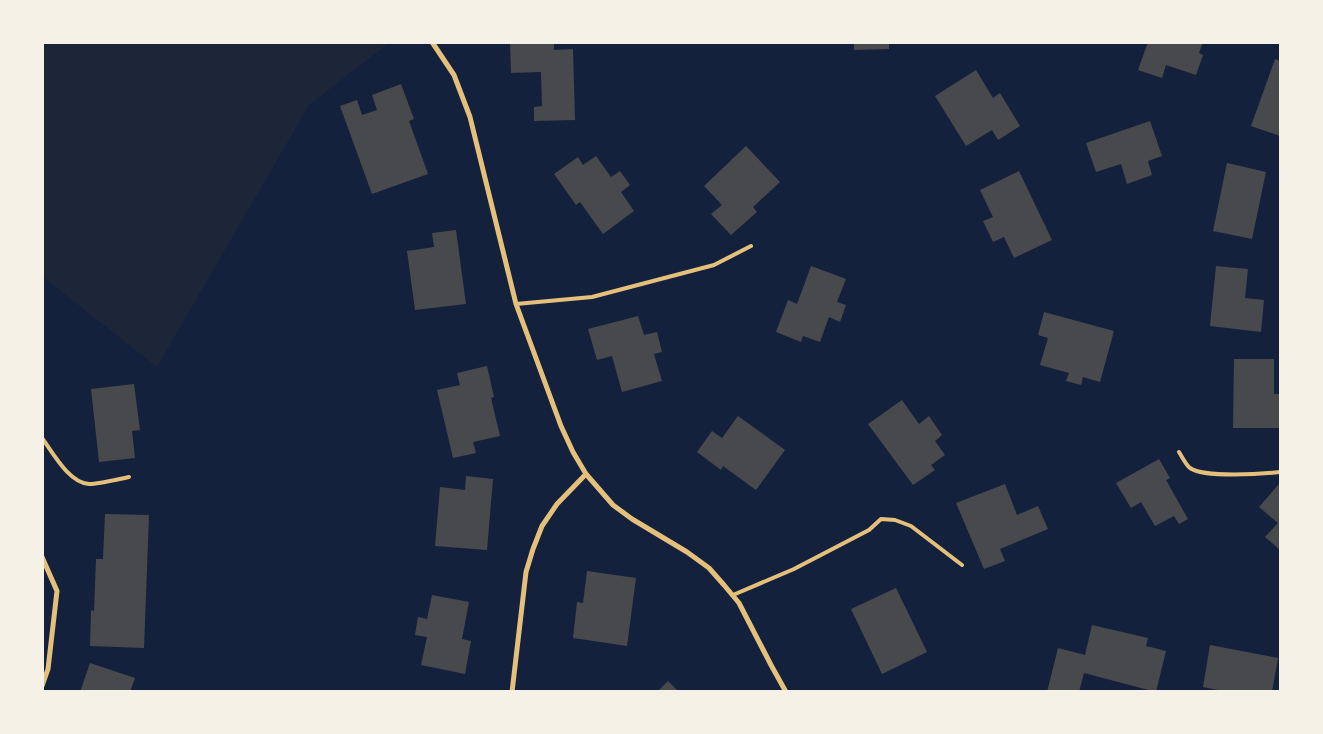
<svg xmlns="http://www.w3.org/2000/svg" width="1323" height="734" font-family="Commissioner,sans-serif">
	<rect width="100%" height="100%" fill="#14213d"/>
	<path fill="#1d2539" d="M42,43l1,-1 346,1 -80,62 -152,262 -114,-90z"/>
	<g fill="#48494c">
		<path d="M510,42h44v8l19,-1 2,71 -41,1v-14l8,-1 -1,-34 -30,1z"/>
		<path d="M854,42h35v7l-35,1z"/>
		<path d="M1148,42h55l-4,11 4,2 -7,20 -30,-10 -4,13 -24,-8z"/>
		<path d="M1275,59l5,2v75l-29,-10z"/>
		<path d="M976,70l17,28 7,-5 20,33 -22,14 -6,-10 -26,16 -31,-50z"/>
		<path d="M401,84l13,35 -5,2 19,53 -56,20 -32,-88 17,-6 5,15 15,-5 -5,-15z"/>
		<path d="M1150,121l12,35 -14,5 4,14 -25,9 -6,-20 -25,8 -10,-29z"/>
		<path d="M746,146l34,36 -27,25 4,5 -26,23 -20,-21 11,-9 -18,-19z"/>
		<path d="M596,156l15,21 9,-6 10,14 -9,7 13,19 -31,23 -23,-32 -4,3 -22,-31 24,-17 5,8z"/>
		<path d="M1227,163l39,9 -14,67 -39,-8z"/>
		<path d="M1019,171l33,69 -38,18 -10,-21 -11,5 -10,-21 10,-4 -13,-27z"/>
		<path d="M456,230l10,74 -51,6 -8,-59 27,-4 -2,-14z"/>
		<path d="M811,266l35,13 -9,23 9,3 -6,17 -11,-5 -9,25 -17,-6 -2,6 -25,-10 12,-32 9,4z"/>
		<path d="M1216,266l32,3 -3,29 19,2 -3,32 -51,-6z"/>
		<path d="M1044,312l70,19 -14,51 -17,-5 -2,8 -15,-4 3,-8 -29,-8 8,-27 -10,-3z"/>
		<path d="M638,316l6,19 13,-3 5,20 -8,2 8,27 -40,11 -10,-36 -15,4 -9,-31z"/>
		<path d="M1234,359h40v35h6v34h-47z"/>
		<path d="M487,366l7,31 -3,1 9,38 -27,6 3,11 -23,5 -16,-68 23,-5 -3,-12z"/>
		<path d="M134,384l6,46 -8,1 3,27 -36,4 -8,-73z"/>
		<path d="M902,400l17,24 10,-8 13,19 -7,6 10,14 -14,10 4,5 -22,15 -45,-61z"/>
		<path d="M738,416l47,34 -29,40 -33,-24 -2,4 -24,-18 15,-21 10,7z"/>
		<path d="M1159,459l11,19 -4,2 22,39 -9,5 -5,-8 -19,10 -14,-24 -10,6 -15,-25z"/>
		<path d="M466,476l27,3 -6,71 -52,-4 5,-59 25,3z"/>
		<path d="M1005,484l12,31 21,-9 10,23 -48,20 5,12 -21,8 -28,-66z"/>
		<path d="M1279,484l1,1v65l-15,-13 13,-14 -19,-16z"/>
		<path d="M105,514l44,1 -5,133 -54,-2 1,-36 3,1 2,-52h7z"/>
		<path d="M587,571l49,7 -9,68 -54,-8 4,-36 6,1z"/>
		<path d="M896,588l31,64 -45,22 -31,-65z"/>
		<path d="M432,595l37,7 -7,37 9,2 -6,33 -44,-9 6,-28 -12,-2 3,-18 9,2z"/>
		<path d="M1092,625l56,13 -2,8 20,5 -10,41 -72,-19 -5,19h-32l11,-44 27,7z"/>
		<path d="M1210,645l68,13 -6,34h-44l-25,-5z"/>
		<path d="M90,663l45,15 -5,14h-50z"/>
		<path d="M668,681l11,11h-22z"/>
	</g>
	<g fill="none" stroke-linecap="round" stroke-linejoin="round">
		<g stroke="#e5c07b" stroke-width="4">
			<path d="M516,304l76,-7 122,-32 37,-19"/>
			<path d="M42,438c11,15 27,45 47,46 10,0 30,-5 40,-7"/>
			<path d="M1179,452c3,5 7,13 11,16 14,10 73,6 90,4"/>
			<path d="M733,595l61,-26 75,-39 12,-11 14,1 16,6 51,39"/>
		</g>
		<g stroke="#e5c07b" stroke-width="5">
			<path d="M432,42l22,33 16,42 46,187 45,122 12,26 13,22 27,31 19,14 55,33 22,16 15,17 15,18 32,62 15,27"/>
			<path d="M42,557l15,34 -9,78 -6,17"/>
			<path d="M512,692l14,-120 7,-23 9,-23 15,-22 29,-30"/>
		</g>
	</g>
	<rect width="1323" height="734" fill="none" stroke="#f6f1e7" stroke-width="88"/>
</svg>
